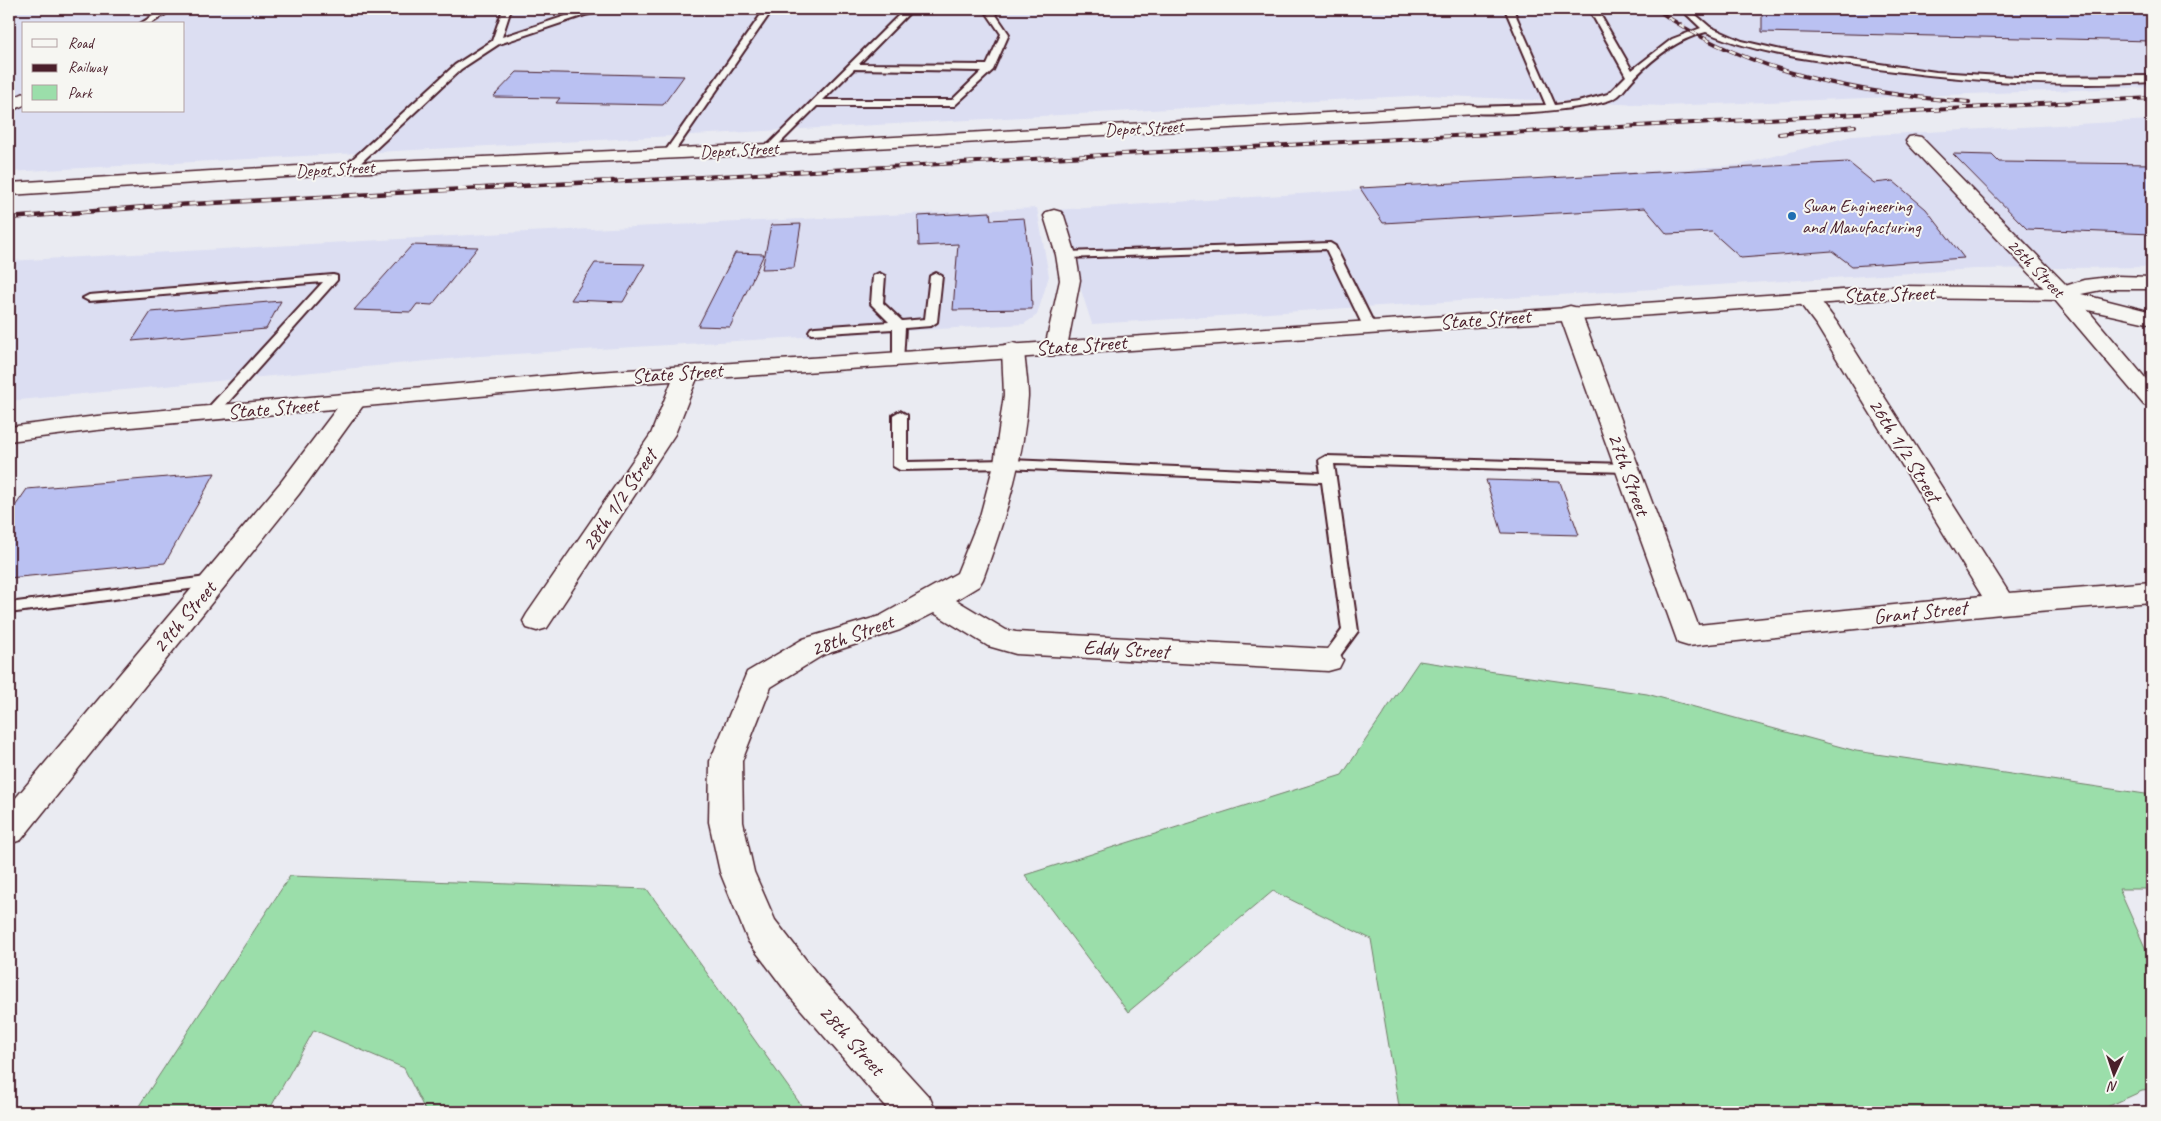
<svg xmlns="http://www.w3.org/2000/svg" width="2161" height="1121" font-family="Caveat,sans-serif">
	<rect width="100%" height="100%" fill="#eaebf2"/>
	<filter id="ink" filterUnits="userSpaceOnUse"><feTurbulence type="fractalNoise" baseFrequency=".02" numOctaves="2"/><feDisplacementMap in="SourceGraphic" scale="10" xChannelSelector="R" yChannelSelector="G"/><feConvolveMatrix kernelMatrix="1 2 1 2 8 2 1 2 1" color-interpolation-filters="sRGB"/></filter>
	<g filter="url(#ink)">
		<g fill="#dcdef2" fill-rule="evenodd">
			<path d="M9,9h2143v78l-489,19 -236,-11 -1418,77zM24,24h160v87h-160z"/>
			<path d="M2152,120v147l-177,2 -883,55 -37,-114 685,-45 112,-29z"/>
			<path d="M1037,208l12,68 -12,39 -13,9 -544,32 -471,45v-140l497,-28z"/>
		</g>
		<g fill="#9bdeaa" stroke="#727e6a">
			<path d="M1419,661l228,33 209,57 296,44v94h-33l33,74v127l-10,1 -46,21h-696l-29,-173 -98,-48 -145,121 -103,-137 317,-100z"/>
			<path d="M290,876l357,13 159,223h-380l-22,-44 -90,-38 -46,82h-133z"/>
		</g>
		<g fill="#bac1f2" stroke="#4a1f2b">
			<path d="M1762,9h390v32l-390,-9z"/>
			<path d="M517,72l167,4 -21,29 -107,-2 4,-5 -67,-1z"/>
			<path d="M1953,154l39,1 7,7 153,2v70l-125,-5z"/>
			<path d="M1848,162l26,21 19,-2 33,28 38,49 -112,8 -20,-15 -91,7 -29,-26 -45,2 -22,-26 -262,15 -23,-35z"/>
			<path d="M990,212l1,8 33,-2 7,50 1,41 -79,1 5,-66 -39,2 -1,-30z"/>
			<path d="M801,224l-7,44 -32,1 9,-44z"/>
			<path d="M412,245l66,2 -46,58 -15,-1 -6,8 -57,-2z"/>
			<path d="M735,253l29,1 -34,73 -32,-1z"/>
			<path d="M595,263l50,1 -22,38 -52,-2z"/>
			<path d="M281,301l-15,28 -134,12 19,-29z"/>
			<path d="M215,473l-50,90 -156,15v-63l18,-26z"/>
			<path d="M1486,480l74,2 19,53 -77,-2z"/>
		</g>
		<g fill="none" stroke-linecap="round" stroke-linejoin="round">
			<g stroke="#4a1f2b" stroke-width="4">
				<g id="service">
					<path d="M164,9h9l-23,15h-10z"/>
					<path d="M503,9h8l-9,28 79,-26 32,-2 -28,6 -86,29 -38,25 -108,101h-8v-4l110,-101 37,-24z"/>
					<path d="M765,9h8l-101,146h-6l-2,-2z"/>
					<path d="M905,9h8l-54,55 128,1 14,-31 -17,-25h8l17,25 -16,36 -39,36h-137l-45,45h-6v-4zM854,69l128,2 -30,29h-129z"/>
					<path d="M1505,9h8l42,96 23,-3 30,-8 18,-18 -37,-67h8l35,61 40,-31 29,-11 -20,-19h8l21,18 32,14 39,9 155,22 81,5 135,-1v6c-99,6 -197,-2 -295,-16 -52,-7 -102,-13 -151,-34 -29,7 -53,26 -73,47 -5,5 -9,12 -15,17 -19,14 -128,21 -151,16l-2,-2 5,-3 76,-2z"/>
					<path d="M1330,243l5,3 40,80 -2,3h-8l-2,-3 -37,-77 -260,9 -6,-3 6,-3z"/>
					<path d="M879,273l6,3 -2,27 19,18 23,-2 5,-43 6,-3 6,3 -5,46 -6,4 -26,2 -2,33 -4,1 -6,-4v-29l-82,5 -2,-3 2,-3 4,-1 74,-5 -18,-18 2,-28z"/>
					<path d="M333,275l4,1v4l-121,136h-10l-2,-3 2,-3 117,-128 -234,19 -6,-3 6,-3z"/>
					<path d="M900,411l7,4v47l100,-2 314,13 -2,-13 7,-4 301,8 7,4 -7,4 -293,-8 24,167 -24,33h-12l-2,-4 22,-30 -20,-148 -315,-14 -107,2 -7,-4v-51z"/>
					<path d="M214,576l5,1 3,4 -3,4 -210,28v-10z"/>
				</g>
			</g>
			<g stroke="#4a1f2b" stroke-width="3">
				<g id="minor">
					<path d="M24,93v12l-15,7v-12z"/>
					<path d="M1470,105l6,1 2,4 -2,4 -707,40 -420,19 -340,22v-12l340,-20 420,-19z"/>
					<path d="M1915,136l6,1 149,152 82,97v21l-8,-2 -90,-106 -145,-154 -3,-4 3,-4z"/>
					<path d="M1054,210l7,2 3,4 12,39 4,25 -13,67 -3,5 -8,2 -8,-2 -3,-5 15,-67 -4,-25 -12,-39 3,-4z"/>
					<path d="M1807,292l8,1 23,31 171,269 143,-11v20l-151,12 -313,32 -10,-3 -119,-330 3,-5 8,-2 8,2 3,5 117,312 284,-29 -165,-270 -21,-28 3,-5z"/>
					<path d="M1013,343l8,2 3,5c1,15 4,31 4,46 -4,64 -23,123 -45,183l-4,7 -23,14 50,30 10,2 312,17 11,3 4,8 -4,8 -11,3 -312,-17 -28,-8 -54,-33 -34,17 -77,25 -52,32 -29,74 1,61 11,50 21,48 42,54 113,124 6,14h-46l-99,-114 -43,-57 -28,-69 -11,-50 1,-61 37,-89 56,-33 77,-23 77,-43 23,-57 14,-52 10,-69 -2,-45 3,-5z"/>
					<path d="M687,366l8,2 4,5 -24,61 -128,194 -10,3 -10,-3 -4,-7 4,-7 124,-180 24,-61 4,-5z"/>
					<path d="M355,393l8,2 4,5 -68,94 -278,346 -12,4v-38l272,-324 66,-87z"/>
				</g>
			</g>
			<g stroke="#4a1f2b" stroke-width="3">
				<path id="primary" d="M2117,276l35,1v12h-46l-25,5 71,18v12l-73,-16 -19,-8 -157,-2 -1321,89 -485,43 -88,11v-14l88,-11 485,-43 1321,-87 156,2 25,-8z"/>
			</g>
			<use href="#service" fill="#f6f6f2" fill-rule="evenodd"/>
			<use href="#minor" fill="#f6f6f2" fill-rule="evenodd"/>
			<use href="#primary" fill="#f6f6f2" fill-rule="evenodd"/>
			<g stroke="#4a1f2b" stroke-width="4">
				<g id="rail-far1">
					<path d="M1656,9c89,64 205,85 313,93"/>
					<path d="M1779,134l76,-8"/>
					<path d="M590,183l1562,-85"/>
				</g>
			</g>
			<g stroke="#4a1f2b" stroke-width="4.5">
				<path id="rail" d="M9,218l149,-12 455,-25"/>
			</g>
			<use href="#rail-far1" stroke="#f6f6f2" stroke-width="2.5" stroke-dasharray="7" stroke-linecap="butt"/>
			<use href="#rail" stroke="#f6f6f2" stroke-width="3" stroke-dasharray="9" stroke-linecap="butt"/>
		</g>
	</g>
	<circle fill="#1f6fb2" stroke="#f6f6f2" stroke-width="2" cx="1792" cy="216" r="5"/>
	<g text-anchor="middle" stroke-width="4" stroke-linejoin="round" paint-order="stroke">
		<g font-size="18" fill="#4a1f2b" stroke="#f6f6f2">
			<text transform="translate(1144 128) rotate(-3)" y="6">Depot Street</text>
			<text transform="translate(739 150) rotate(-3)" y="6">Depot Street</text>
			<text transform="translate(335 169) rotate(-3)" y="6">Depot Street</text>
			<text transform="translate(2036 268) rotate(46)" y="6">26th Street</text>
		</g>
		<g font-size="18" fill="#4a1f2b" stroke="#f6f6f2" text-anchor="start">
			<text x="1802" y="212">Swan Engineering<tspan x="1802" dy="21">and Manufacturing</tspan></text>
		</g>
		<g font-size="21" fill="#4a1f2b" stroke="#f6f6f2">
			<text transform="translate(1889 294) rotate(-2)" y="7">State Street</text>
			<text transform="translate(1485 319) rotate(-4)" y="7">State Street</text>
			<text transform="translate(1081 345) rotate(-4)" y="7">State Street</text>
			<text transform="translate(677 373) rotate(-4)" y="7">State Street</text>
			<text transform="translate(273 408) rotate(-5)" y="7">State Street</text>
			<text transform="translate(1905 450) rotate(58)" y="7">26th 1/2 Street</text>
			<text transform="translate(1629 474) rotate(70)" y="7">27th Street</text>
			<text transform="translate(619 500) rotate(-56)" y="7">28th 1/2 Street</text>
			<text transform="translate(1920 612) rotate(-6)" y="7">Grant Street</text>
			<text transform="translate(184 617) rotate(-50)" y="7">29th Street</text>
			<text transform="translate(852 635) rotate(-20)" y="7">28th Street</text>
			<text transform="translate(1126 649) rotate(3)" y="7">Eddy Street</text>
			<text transform="translate(852 1040) rotate(48)" y="7">28th Street</text>
		</g>
	</g>
	<rect width="2161" height="1121" fill="none" stroke="#f6f6f2" stroke-width="30"/>
	<rect x="15" y="15" width="2131" height="1091" fill="none" stroke="#4a1f2b" stroke-width="2" filter="url(#ink)"/>
	<rect x="22" y="22" width="162" height="90" fill="#f6f6f2" stroke="#b1a0a2"/>
	<rect x="32" y="39" width="25" height="8" fill="#f6f6f2" stroke="#b1a0a2"/>
	<text x="68" y="48" font-size="15" fill="#4a1f2b">Road</text>
	<rect x="32" y="64" width="25" height="8" fill="#4a1f2b" stroke="#b1a0a2"/>
	<text x="68" y="72" font-size="15" fill="#4a1f2b">Railway</text>
	<rect x="32" y="85" width="25" height="15" fill="#9bdeaa" stroke="#b1a0a2"/>
	<text x="68" y="98" font-size="15" fill="#4a1f2b">Park</text>
	<g transform="translate(2114 1074) rotate(183)" stroke="#f6f6f2" stroke-width="4" paint-order="stroke">
	<path d="M0-4L9 19L0 12L-9 19Z" fill="#4a1f2b"/>
	<text y="-8" font-size="14" font-weight="bold" text-anchor="middle" fill="#4a1f2b">N</text>
	</g>
</svg>
